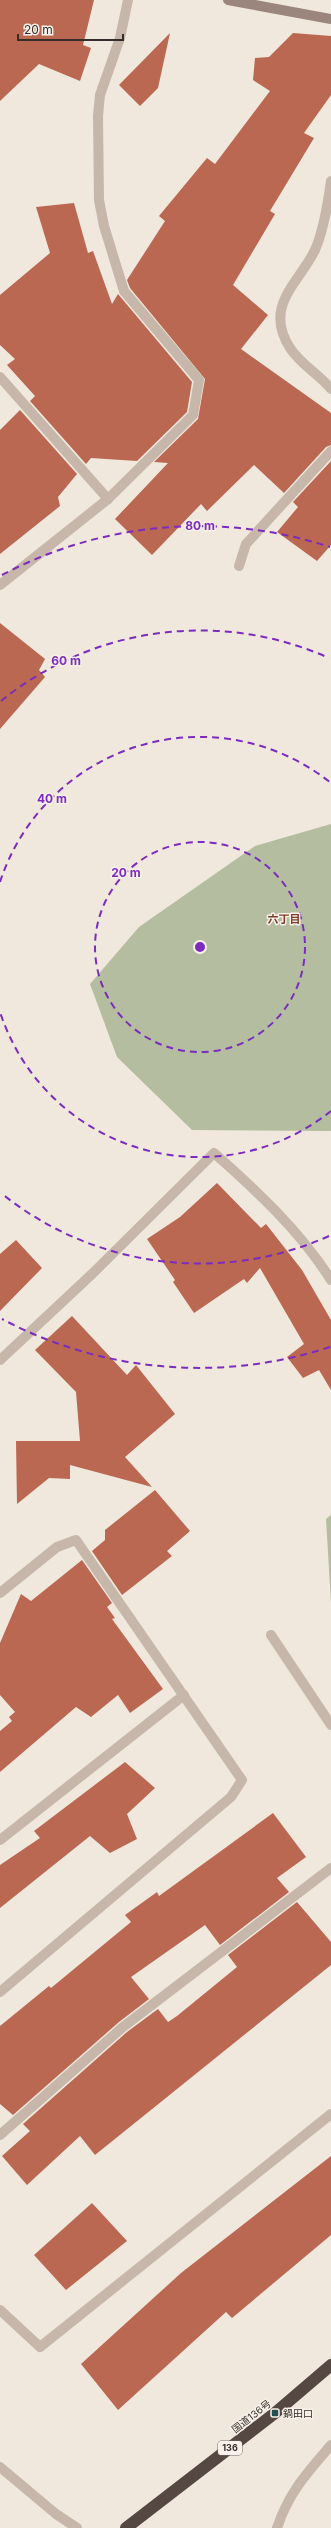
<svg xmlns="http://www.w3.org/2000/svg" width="331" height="2528" font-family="Inter,'Noto Sans JP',sans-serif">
	<rect width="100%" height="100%" fill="#f0e7dd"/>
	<g fill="#b4bd9f">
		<path d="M331,824v307l-139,-1 -75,-73 -27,-73 49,-57 116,-81z"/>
		<path d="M331,1515v88l-5,-84z"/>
	</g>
	<g fill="#ba6851">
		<path d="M0,0h94l-11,45 8,3 -11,33 -41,-17 -39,37z"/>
		<path d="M170,33l-12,55 -18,18 -21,-21z"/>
		<path d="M293,33l38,3v59l-27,38 10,5 -44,73 5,3 -42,71 35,30 -27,34 90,64v32l-5,2 -42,46 -30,-28 -47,46 -6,-7 -49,51 -37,-36 53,-56 -14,-1 44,-43 7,-40 -75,-91 -3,-8 38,-59 -6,-5 48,-58 8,6 55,-73 -17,-11 2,-22 14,-1z"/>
		<path d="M74,203l14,50 5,-2 19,53 6,-10 74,88 -5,30 -50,49 -46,-3 -5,6 -56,-63 5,-5 -28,-31 8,-6 -15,-14v-50l50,-42 -14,-46z"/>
		<path d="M20,410l57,64 -19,23 2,9 -60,48v-124z"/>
		<path d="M331,461v84l-14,16 -40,-29 21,-25 -5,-5z"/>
		<path d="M0,623l45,36 -6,11 6,7 -45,52z"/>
		<path d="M217,1183l44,45 5,-4 36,46 29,50v70l-12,-20 -16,8 -16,-21 17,-13 -44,-76 -13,15 -3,-4 -50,34 -21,-31 2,-2 -28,-41 33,-22z"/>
		<path d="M16,1240l26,28 -42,43v-57z"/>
		<path d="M72,1316l55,59 9,-10 39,49 -50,43 27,30 -82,-22v14l-21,-1 -32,26 -1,-63h64l-4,-49 -41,-42z"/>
		<path d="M155,1490l35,41 -23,20 5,5 -50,39 -30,-44 13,-11v-10z"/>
		<path d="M82,1560l30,43 -5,4 8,11 -3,1 51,70 -33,24 -12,-18 -27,22 -15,-10 -76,65v-41l12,-10 -3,-4 6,-5 -15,-17v-52l21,-49 10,7z"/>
		<path d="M125,1762l30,26 -28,26 10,25 -27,14 -20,-17 -90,72v-43l40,-27 -6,-7z"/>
		<path d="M273,1813l33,44 -29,21 12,14 -69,53 -15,-20 -74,52 18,22 -30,23 -106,93 -13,-11v-78l49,-40 2,2 80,-66 -6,-7 32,-23 2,4z"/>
		<path d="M297,1902l34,40v23l-236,190 -15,-19 -53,49 -25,-29 28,-25 -7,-7 104,-92 31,-23 10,13 9,-6 60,-49 -9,-12z"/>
		<path d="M331,2156v79l-99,83 -6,-6 -108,98 -37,-46 100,-91z"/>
		<path d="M92,2203l35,38 -61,49 -32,-35z"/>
	</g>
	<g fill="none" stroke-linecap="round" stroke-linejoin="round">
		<g stroke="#c7b7aa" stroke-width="10">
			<path d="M331,181c-3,22 -7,49 -16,69 -16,33 -52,56 -25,98 11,17 29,26 41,41"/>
			<path d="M0,377l108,122"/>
			<path d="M239,566l7,-22 85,-93"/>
			<path d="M0,585l108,-86 85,-84 6,-35 -75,-89 -20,-65 -5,-26 -1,-84 2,-21 20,-57 8,-38"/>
			<path d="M0,1360l92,-86 122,-121c43,38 86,78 117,127"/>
			<path d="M0,1593l57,-46 19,-7 166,240 -11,17 -231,195"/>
			<path d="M271,1635l60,90"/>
			<path d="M0,1840l184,-145"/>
			<path d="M0,2135l123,-108 208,-159"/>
			<path d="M0,2310l40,37 291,-233"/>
			<path d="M0,2467l56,47 21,14"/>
			<path d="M277,2528c12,-36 30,-55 54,-83"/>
		</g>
		<path stroke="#9a867c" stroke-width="10" d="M228,0l103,19"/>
		<path stroke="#554741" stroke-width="12" d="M126,2528l149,-115 56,-48"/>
	</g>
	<g fill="none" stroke="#7b2cbf" stroke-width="2" stroke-dasharray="7 5">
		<circle cx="200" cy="947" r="105"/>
		<path d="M331 1111A210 210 0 0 1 0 1012M0 882A210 210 0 0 1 331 783"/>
		<path d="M329 1236A316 316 0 0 1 1 1193M1 701A316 316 0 0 1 329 658"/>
		<path d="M330 1347A421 421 0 0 1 2 1319M2 575A421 421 0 0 1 330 547"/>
	</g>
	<rect fill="#235153" stroke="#f8f1e9" stroke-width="1.5" x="271" y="2409" width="8" height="8" rx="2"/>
	<g text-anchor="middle" stroke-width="3" stroke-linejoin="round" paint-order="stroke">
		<rect fill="#f8f1e9" stroke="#706863" stroke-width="1" x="218" y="2441" width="24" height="14" rx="3"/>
		<g font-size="9" font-weight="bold" fill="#352d29">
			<text x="230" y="2451">136</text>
		</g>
		<g font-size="10" fill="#352d29" stroke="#f8f1e9" text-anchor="start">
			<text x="283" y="2417">鍋田口</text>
		</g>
		<g font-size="10" fill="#352d29" stroke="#f8f1e9">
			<text transform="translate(251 2416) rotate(-38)" y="4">国道136号</text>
		</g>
		<g font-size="11" font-weight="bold" fill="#7c3c2a" stroke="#f8f1e9">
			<text x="284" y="923">六丁目</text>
		</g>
	</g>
	<circle cx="200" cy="947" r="6" fill="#7b2cbf" stroke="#f8f1e9" stroke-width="2"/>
	<g font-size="12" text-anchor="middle" font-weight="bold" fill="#7b2cbf" stroke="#f8f1e9" stroke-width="3" stroke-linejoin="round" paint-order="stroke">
		<text x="200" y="530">80 m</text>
		<text x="66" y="665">60 m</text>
		<text x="52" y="803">40 m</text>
		<text x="126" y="877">20 m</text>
	</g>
	<path d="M18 34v6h105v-6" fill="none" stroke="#352d29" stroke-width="2"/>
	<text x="24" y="34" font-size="12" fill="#352d29" stroke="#f8f1e9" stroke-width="3" paint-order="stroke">20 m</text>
</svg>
